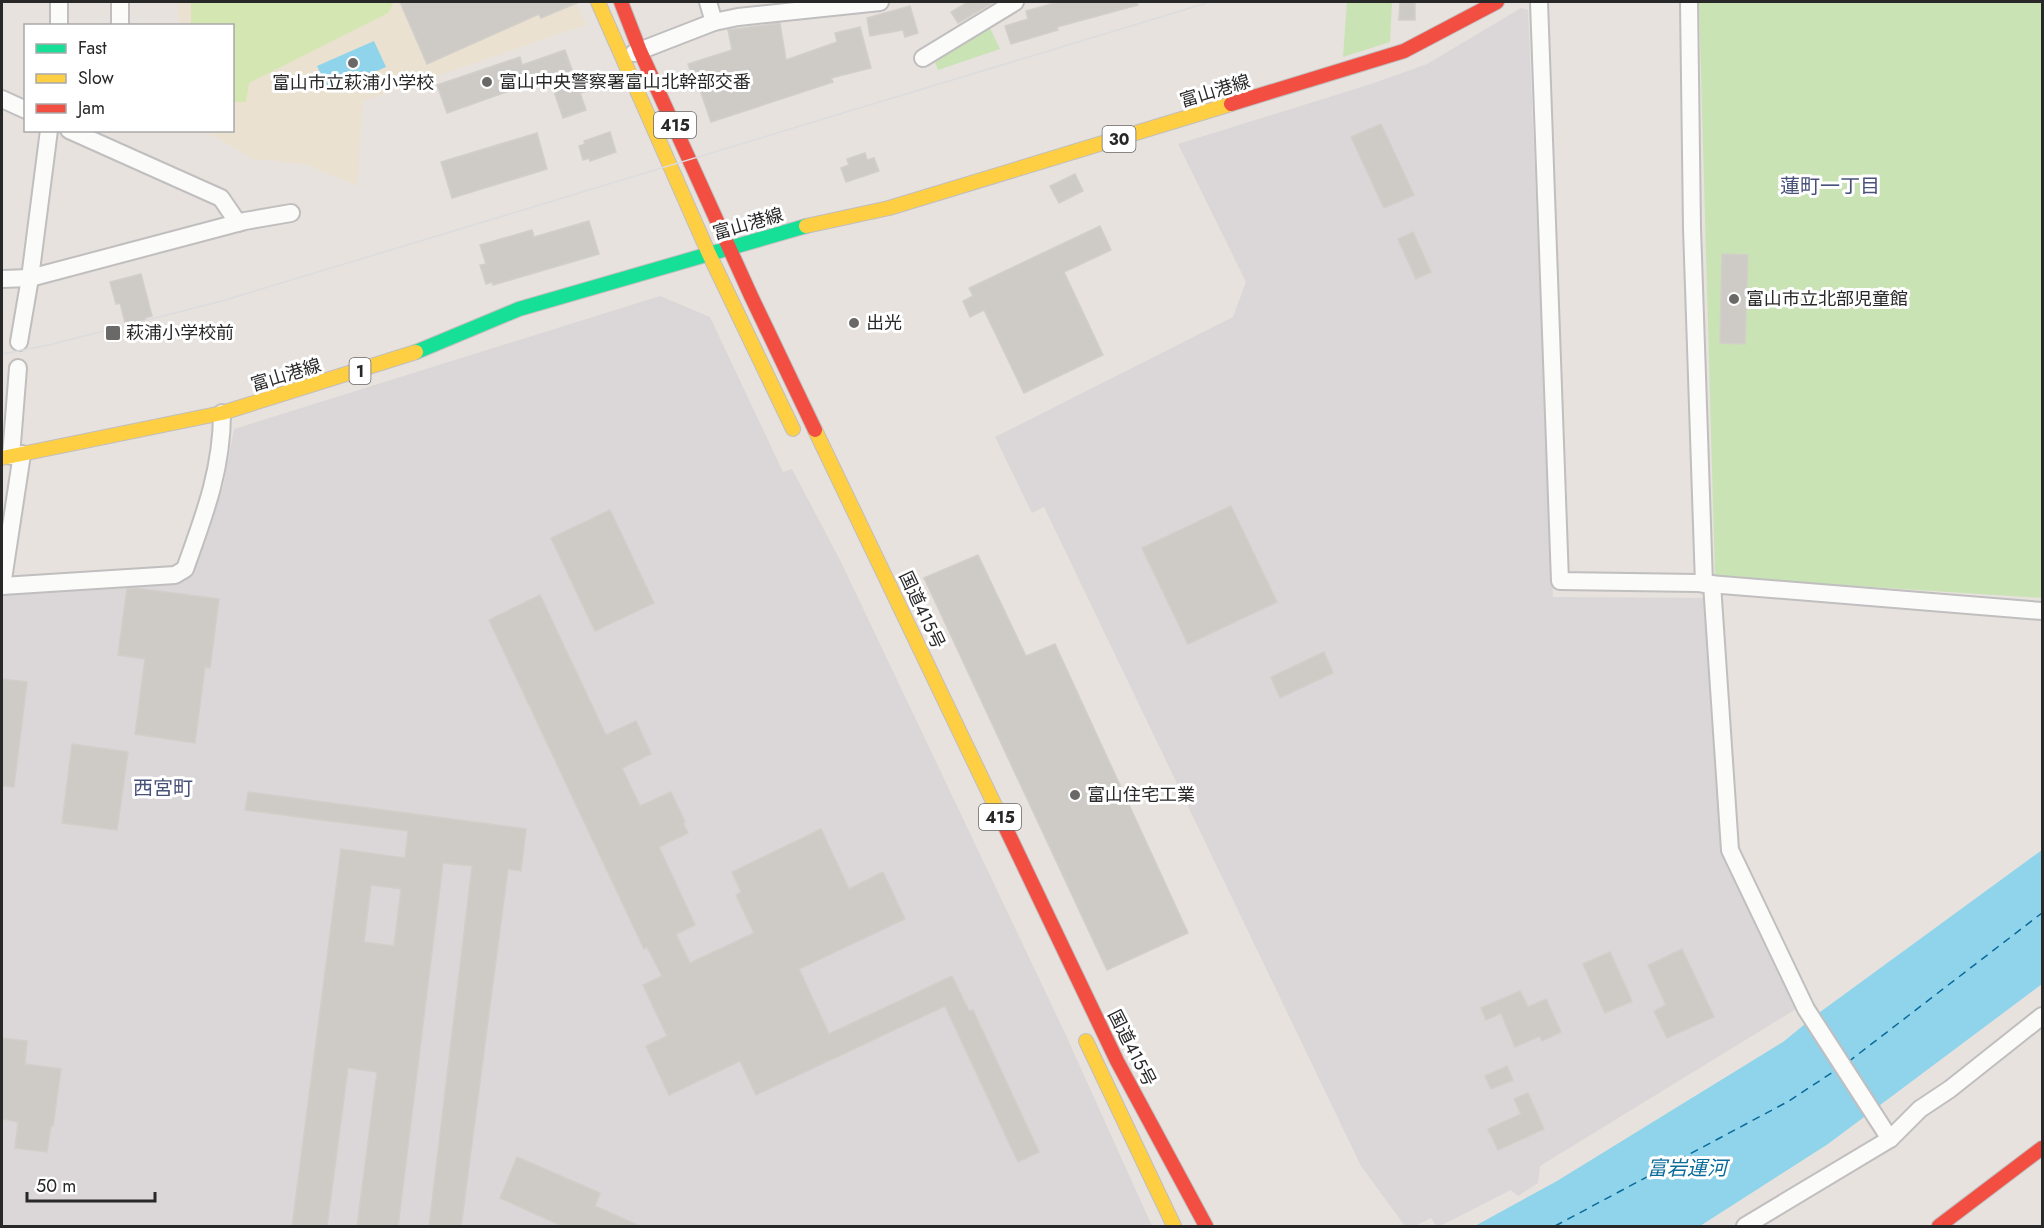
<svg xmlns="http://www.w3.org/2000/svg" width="2044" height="1228" font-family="Jost,'Noto Sans JP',sans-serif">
	<rect width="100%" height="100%" fill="#e7e2dd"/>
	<g fill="#dbd7d9">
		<path d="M1521,8l7,2 25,587 154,1 15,251 74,160 -256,157 -2,17 -20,13 -7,-6 -71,36h-4l-5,-8 -16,8h-10l-44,-60 -317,-659 -12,6 -37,-76 238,-120 13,-35 -68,-138 193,-60 56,-20z"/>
		<path d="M660,296l50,21 73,155 9,-3 49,93 223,469 88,195h-1150v-631l95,-11 95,-17 31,-80 11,-58z"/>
	</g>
	<path fill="#ebe1d1" d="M178,2h398l10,23 -223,76 -6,85 -52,-22 -52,-5 -47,-28 26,-1v-104l-53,-1z"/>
	<g fill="#c9e3b5">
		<path d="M1347,2h45l-2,40 -47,15z"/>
		<path d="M1699,2h343v596l-327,-21z"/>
		<path d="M990,28l10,21 -62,21 -3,-8z"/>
	</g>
	<path fill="#d4e7b2" d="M191,2h203l-6,11 -139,70 -3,19h-13l-1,-76 -41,-1z"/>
	<g fill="#8fd4eb">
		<path d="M374,41l12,26 -57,25 -12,-26z"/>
		<path d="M2042,850v134l-214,160 -128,82h-225l82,-45 226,-139 33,-27z"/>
	</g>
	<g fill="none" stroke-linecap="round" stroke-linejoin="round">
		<g stroke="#0a6a9a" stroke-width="1.5" stroke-dasharray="8 6" stroke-linecap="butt">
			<path d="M1848,1062l194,-149"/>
			<path d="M1555,1226l234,-125 47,-31"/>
		</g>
	</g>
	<g fill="#cecbc7" stroke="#d2cec9" stroke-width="1.5" fill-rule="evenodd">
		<path d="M400,2h179l-38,16 -2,-4 -112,50z"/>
		<path d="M968,2h26l-36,21 -7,-11z"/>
		<path d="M1058,2h79l1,3 -81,22 1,3 -47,14 -6,-18 23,-7 -2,-8z"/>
		<path d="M1400,2h15v18h-16z"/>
		<path d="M910,6l8,27 -13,4 -2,-7 -33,6 -3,-18z"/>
		<path d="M780,23l6,37 51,-18 -2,-9 25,-6 11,41 -40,10 2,4 -122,40 -11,-32 -3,1 -9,-27 44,-14 -4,-20z"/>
		<path d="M565,50l11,31 10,-4 5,13 -11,3 6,17 -23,8 -14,-41 -102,36 -10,-28 83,-28 2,8z"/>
		<path d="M1381,124l33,71 -30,13 -33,-71z"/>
		<path d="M610,132l6,20 -26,9 -1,-3 -6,2 -4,-14 6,-2 -1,-3z"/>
		<path d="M537,133l10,36 -95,29 -11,-36z"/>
		<path d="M865,153l2,7 7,-2 5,13 -33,11 -5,-14 8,-3 -2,-6z"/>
		<path d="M1075,174l8,17 -24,12 -9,-17z"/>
		<path d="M589,221l10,33 -106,31 -1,-3 -6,2 -6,-19 6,-1 -6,-19 52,-15 2,7z"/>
		<path d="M1100,226l11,24 -47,22 39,83 -79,38 -40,-83 -14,7 -7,-16 10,-5 -4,-8z"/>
		<path d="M1413,232l18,40 -15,7 -18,-40z"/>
		<path d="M1722,254l26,1 -3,89 -25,-1z"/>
		<path d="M141,274l11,42 -7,2 5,20 -20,4 -10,-39 -4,1 -6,-22z"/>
		<path d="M1231,506l46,96 -89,42 -46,-96z"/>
		<path d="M610,510l44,93 -59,28 -44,-93z"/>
		<path d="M978,555l48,101 29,-12 133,289 -81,37 -183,-392z"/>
		<path d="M135,588l84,11 -9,69 -5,-1 -10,76 -60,-9 10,-75 -27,-4 9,-66z"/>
		<path d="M540,595l66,140 30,-14 15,33 -29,14 18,38 31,-14 14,30 -2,1 5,10 -29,14 36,78 -19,9 14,29 64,-30 -18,-38 5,-3 -9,-20 89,-43 28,60 34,-17 22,47 -106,50 30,65 123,-58 17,35 4,-1 66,142 -21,10 -73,-156 -189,89 -16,-34 -71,34 -23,-49 21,-10 -24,-51 19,-9 -15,-29 -3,2 -155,-329z"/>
		<path d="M1324,652l9,21 -53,25 -9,-21z"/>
		<path d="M2,679l25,3 -13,105 -12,-1z"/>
		<path d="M72,744l56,8 -11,78 -55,-7z"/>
		<path d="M248,792l278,37 -5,42 -13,-2 -47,358h-32l43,-361 -29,-3 -45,364h-41l20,-155 -29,-4 -21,159h-35l49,-378 64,9 3,-27 -163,-21zM371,885l30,4 -7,57 -30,-4z"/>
		<path d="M1682,949l32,68 -47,21 -13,-27 12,-6 -18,-40z"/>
		<path d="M1610,952l22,49 -27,12 -22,-49z"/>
		<path d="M1520,991l8,16 18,-8 15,33 -19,9 -2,-5 -25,11 -14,-34 -15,7 -5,-12z"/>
		<path d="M2,1038l25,3 -2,23 36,5 -8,57h-2l-4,26 -32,-4 3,-26 -16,-3z"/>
		<path d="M1507,1066l6,14 -22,9 -6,-13z"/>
		<path d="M1528,1093l16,36 -46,21 -10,-21 33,-15 -7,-15z"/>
		<path d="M517,1157l83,36 -5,13 47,21h-78l-64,-29z"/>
	</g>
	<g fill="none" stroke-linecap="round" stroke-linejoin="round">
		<g stroke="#c0bebf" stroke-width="20">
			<g id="street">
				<path d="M708,2l6,20"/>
				<path d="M1539,2l21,579 137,2 345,28"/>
				<path d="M1689,2l3,226 12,356"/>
				<path d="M59,26v-24"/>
				<path d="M120,26v-24"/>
				<path d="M634,53l80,-31 24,-5 142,-15"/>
				<path d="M923,58l92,-56"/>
				<path d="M2,99l24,11"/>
				<path d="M69,130l152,68 17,25"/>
				<path d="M2,279l28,-1 215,-57 46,-8"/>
				<path d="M19,342l11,-64 19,-148"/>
				<path d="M11,456l7,-88"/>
				<path d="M1712,584l18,266 76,159 84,130"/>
				<path d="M2,586l173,-11 10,-6c19,-53 37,-99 37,-156"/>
				<path d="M2,586l20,-132"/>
				<path d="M1745,1226l145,-87 30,-30 30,-20 92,-73"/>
			</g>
		</g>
		<g stroke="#c0bebf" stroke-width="16">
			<path id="fast" d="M416,352l103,-43 287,-83"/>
		</g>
		<g stroke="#c0bebf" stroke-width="16">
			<g id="slow">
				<path d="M598,2l111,252 84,175"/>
				<path d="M806,226l83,-18 342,-104"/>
				<path d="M815,430l184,384"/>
				<path d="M2,458l220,-45 194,-61"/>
				<path d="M1086,1041l88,185"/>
			</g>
		</g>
		<g stroke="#c0bebf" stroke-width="16">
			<g id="jam">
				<path d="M621,2l19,49 111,245 64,134"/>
				<path d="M1231,104l173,-53 93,-49"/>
				<path d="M999,814l118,247 89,165"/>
				<path d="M1939,1226l103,-78"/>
			</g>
		</g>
		<use href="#street" stroke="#fbfbfa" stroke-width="16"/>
		<use href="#fast" stroke="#16e098" stroke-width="14"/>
		<use href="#slow" stroke="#ffcf43" stroke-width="14"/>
		<use href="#jam" stroke="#f24e42" stroke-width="14"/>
		<path stroke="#dcdcde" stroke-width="1.5" d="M2,354l47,-9 173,-44 988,-299"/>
	</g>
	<g fill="#6b6967" stroke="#fff" stroke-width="2">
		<circle cx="353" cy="63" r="6"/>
		<circle cx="487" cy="82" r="6"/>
		<circle cx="1734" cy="299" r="6"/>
		<circle cx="854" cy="323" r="6"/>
		<rect x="105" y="325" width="16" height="16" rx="3"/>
		<circle cx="1075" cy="795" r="6"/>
	</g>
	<g text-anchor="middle" stroke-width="6" stroke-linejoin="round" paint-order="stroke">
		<g fill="#fff" stroke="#686868" stroke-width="1.5">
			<rect x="654" y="112" width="42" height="26" rx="4.5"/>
			<rect x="1102.5" y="126" width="33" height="26" rx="4.5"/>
			<rect x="349.5" y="358" width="21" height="26" rx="4.5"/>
			<rect x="979" y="804" width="42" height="26" rx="4.5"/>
		</g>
		<g font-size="16" font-weight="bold" fill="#282828">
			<text x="675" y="131">415</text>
			<text x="1119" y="145">30</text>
			<text x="360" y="377">1</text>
			<text x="1000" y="823">415</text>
		</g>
		<g font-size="18" fill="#282828" stroke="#fff" text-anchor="start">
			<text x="499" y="88">富山中央警察署富山北幹部交番</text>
			<text x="353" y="89" text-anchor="middle">富山市立萩浦小学校</text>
			<text x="1746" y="305">富山市立北部児童館</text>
			<text x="866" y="329">出光</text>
			<text x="126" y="339">萩浦小学校前</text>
			<text x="1087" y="801">富山住宅工業</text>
		</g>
		<g font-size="18" fill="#282828" stroke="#fff">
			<text transform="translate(1215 91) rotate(-17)" y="6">富山港線</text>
			<text transform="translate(748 224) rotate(-16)" y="6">富山港線</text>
			<text transform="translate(286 375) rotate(-17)" y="6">富山港線</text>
			<text transform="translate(922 610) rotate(65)" y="6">国道415号</text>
			<text transform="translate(1132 1048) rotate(63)" y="6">国道415号</text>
		</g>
		<g font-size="20" fill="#485179" stroke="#fff">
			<text x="1830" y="193">蓮町一丁目</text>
			<text x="163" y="795">西宮町</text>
		</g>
		<g font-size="20" font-style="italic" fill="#0a6a9a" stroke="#fff">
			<text x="1687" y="1175">富岩運河</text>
		</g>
	</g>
	<rect width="2044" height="1228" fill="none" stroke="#282828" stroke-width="6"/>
	<rect x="24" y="24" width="210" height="108" fill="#ffffff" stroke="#a9a9a9" stroke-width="1.5"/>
	<rect x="36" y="44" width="30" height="9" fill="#16e098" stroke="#a9a9a9" stroke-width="1.5"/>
	<text x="78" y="54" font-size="18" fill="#282828">Fast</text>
	<rect x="36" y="74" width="30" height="9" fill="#ffcf43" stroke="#a9a9a9" stroke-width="1.5"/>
	<text x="78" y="84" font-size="18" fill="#282828">Slow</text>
	<rect x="36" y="104" width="30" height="9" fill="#f24e42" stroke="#a9a9a9" stroke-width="1.5"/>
	<text x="78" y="114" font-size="18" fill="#282828">Jam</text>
	<path d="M27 1192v9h128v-9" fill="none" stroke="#282828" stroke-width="3"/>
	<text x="36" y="1192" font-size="18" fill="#282828" stroke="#ffffff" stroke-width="4.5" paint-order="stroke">50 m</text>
</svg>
